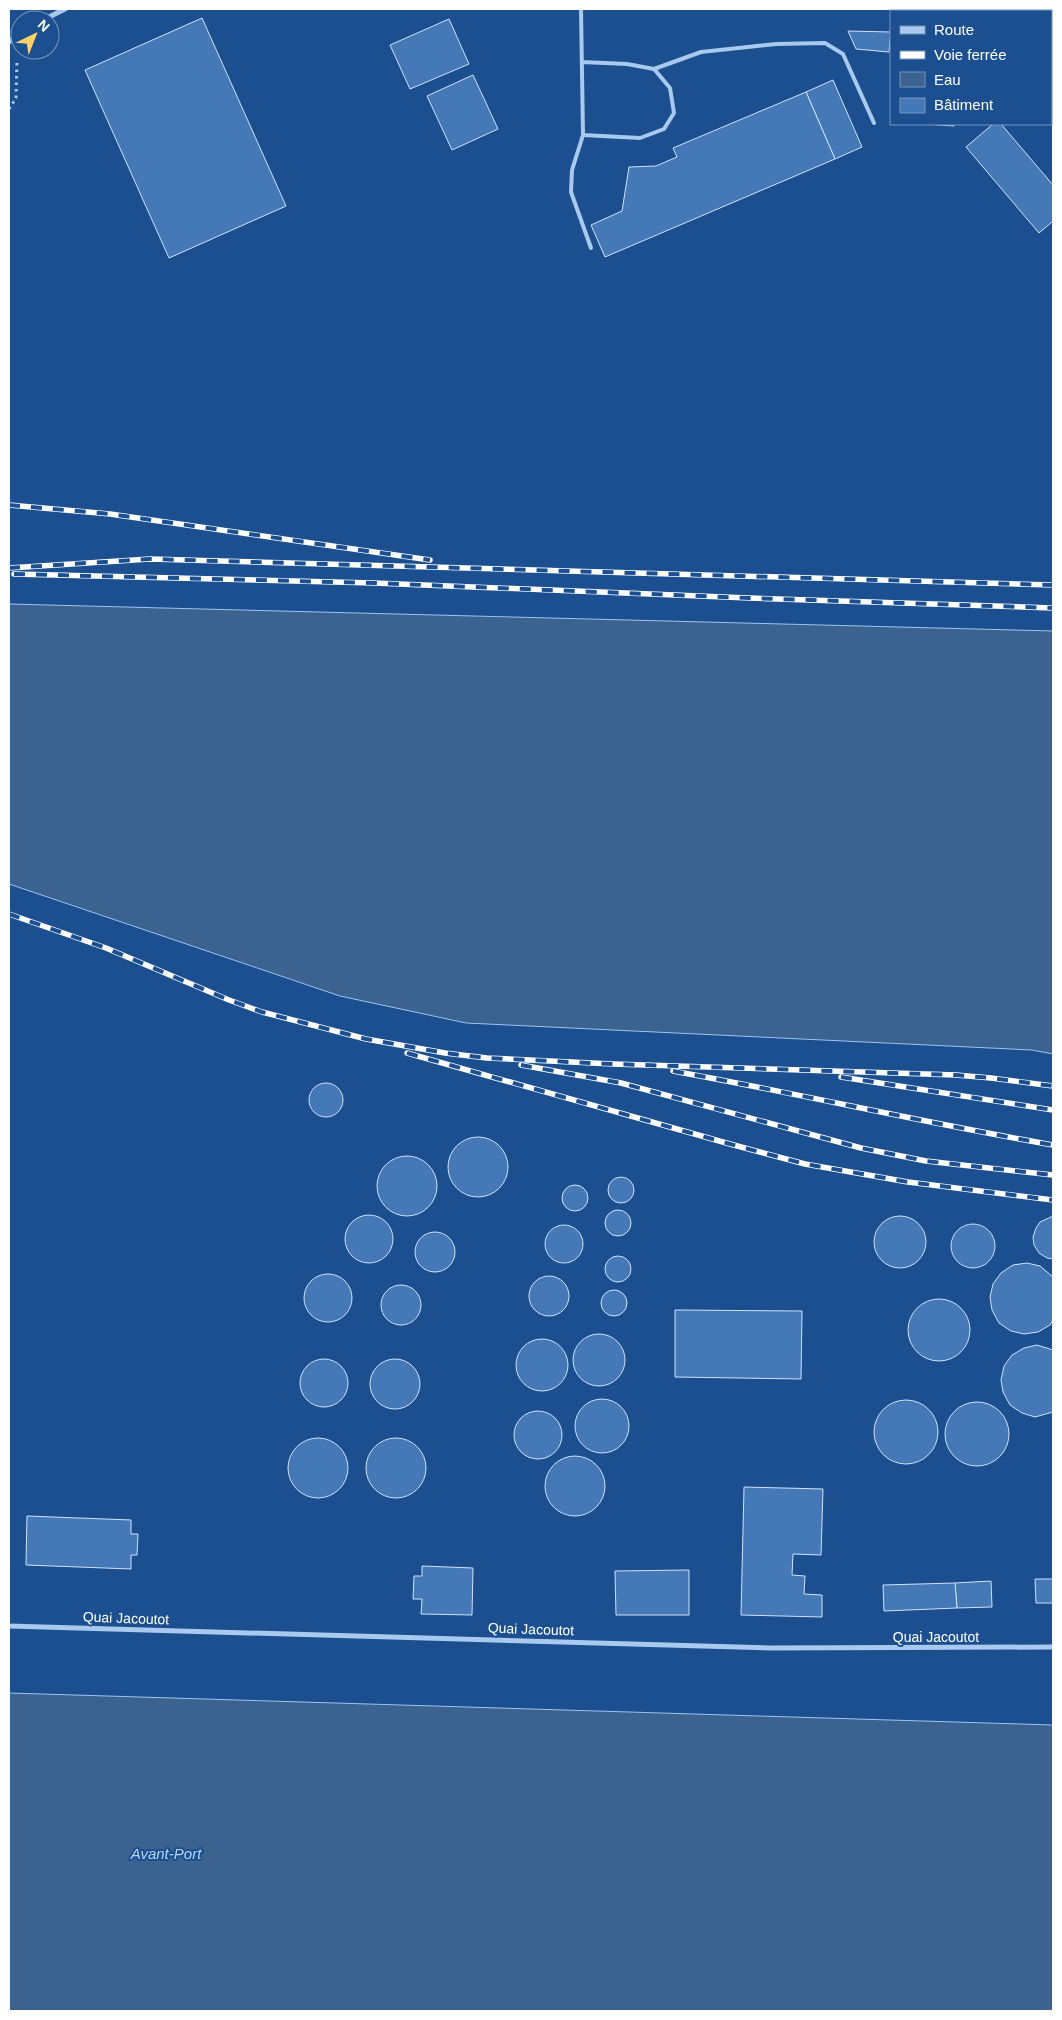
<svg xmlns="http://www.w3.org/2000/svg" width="1062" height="2020" font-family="Helvetica,sans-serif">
	<rect width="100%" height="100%" fill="#1b4f8f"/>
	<g fill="#3c6290" stroke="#9cc4f0">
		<path d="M9,604l1044,27v423l-21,-4 -566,-27 -126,-27 -331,-112z"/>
		<path d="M9,1693l1044,32v286h-1044z"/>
	</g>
	<g fill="#4478b7" stroke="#cfe3fa">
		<path d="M202,18l84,188 -117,52 -84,-188z"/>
		<path d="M449,19l20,45 -59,25 -20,-44z"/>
		<path d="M848,31l43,1 -2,20 -33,-3z"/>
		<path d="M473,75l25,54 -46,21 -25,-54z"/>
		<path d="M833,80l29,67 -27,12 -29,-67z"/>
		<path d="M806,92l29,67 -230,98 -14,-32 31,-14 7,-44 27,-1 21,-9 -4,-9z"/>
		<path d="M925,124h29v2z"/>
		<path d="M993,124h8l52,61v36l-14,12 -73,-86z"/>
		<circle cx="326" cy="1100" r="17"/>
		<circle cx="478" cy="1167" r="30"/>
		<circle cx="407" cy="1186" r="30"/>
		<circle cx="621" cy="1190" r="13"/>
		<circle cx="575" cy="1198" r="13"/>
		<circle cx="618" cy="1223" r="13"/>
		<circle cx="369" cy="1239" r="24"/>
		<circle cx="900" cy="1242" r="26"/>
		<path d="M1053,1216v43l-6,-1 -8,-5 -5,-8 -1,-8 3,-9 4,-6z"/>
		<circle cx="973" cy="1246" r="22"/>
		<circle cx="564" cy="1244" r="19"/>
		<circle cx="435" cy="1252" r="20"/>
		<circle cx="618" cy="1269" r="13"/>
		<path d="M1027,1263l13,3 13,11v43l-3,5 -12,7 -14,2 -13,-3 -12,-8 -7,-13 -2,-13 3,-13 8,-11 12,-8z"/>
		<circle cx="328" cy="1298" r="24"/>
		<circle cx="549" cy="1296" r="20"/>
		<circle cx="401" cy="1305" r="20"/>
		<circle cx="614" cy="1303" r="13"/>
		<circle cx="939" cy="1330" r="31"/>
		<path d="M675,1310l127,1 -1,68 -126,-2z"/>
		<circle cx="599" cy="1360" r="26"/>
		<circle cx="542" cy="1365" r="26"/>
		<path d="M1037,1345l16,5v62l-18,5 -13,-4 -12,-8 -7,-13 -2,-12 3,-14 8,-11 12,-7z"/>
		<circle cx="395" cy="1384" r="25"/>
		<circle cx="324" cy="1383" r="24"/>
		<circle cx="602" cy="1426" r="27"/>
		<circle cx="906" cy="1432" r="32"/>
		<circle cx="977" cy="1434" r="32"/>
		<circle cx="538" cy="1435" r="24"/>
		<circle cx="318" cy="1468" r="30"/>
		<circle cx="396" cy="1468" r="30"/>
		<circle cx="575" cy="1486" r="30"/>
		<path d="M744,1487l79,2 -2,66 -28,-1 -1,21 13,1 -1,18 18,1v22l-81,-2z"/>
		<path d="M27,1516l104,4v14h7l-1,21h-6v14l-105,-4z"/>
		<path d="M422,1566l51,2 -1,47 -51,-1 1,-15h-9l1,-23h8z"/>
		<path d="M689,1570v45h-73l-1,-44z"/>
		<path d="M1035,1579h18v24h-17z"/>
		<path d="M991,1581l1,26 -35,1 -2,-25z"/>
		<path d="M955,1583l2,25 -73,3 -1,-26z"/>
	</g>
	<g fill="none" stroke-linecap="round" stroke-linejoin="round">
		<path stroke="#a9c9ee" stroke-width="3" stroke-dasharray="2.5 4" stroke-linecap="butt" d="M9,109l7,-11 1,-37"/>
		<g stroke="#a9c9ee" stroke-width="4">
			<path d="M581,9l2,126 57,3 24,-9 10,-16 -4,-25 -16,-19 -27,-5 -45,-2"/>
			<path d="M654,69l47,-17 75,-8 49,-1 18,11 31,69"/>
			<path d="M583,135l-11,35 -1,22 20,56"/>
		</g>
		<g stroke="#a9c9ee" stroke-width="5">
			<path d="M43,20l22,-11"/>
			<path d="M9,42l11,-9"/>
			<path d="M9,1626l762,22 282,-1"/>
		</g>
		<g stroke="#fff" stroke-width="5.5">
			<g id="rail">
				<path d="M9,505l101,9 320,46"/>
				<path d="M9,568l141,-9 903,26"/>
				<path d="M14,574l360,9 375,15 304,10"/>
				<path d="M9,914l97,34 123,52 33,12 104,27 79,14 42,5 126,6 343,11 35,3 62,8"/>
				<path d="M407,1053l323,91 75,20 103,18 145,18"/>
				<path d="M521,1065l100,18 240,65 65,13 127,14"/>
				<path d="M673,1071c127,23 253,52 380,74"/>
				<path d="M841,1077l212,33"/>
			</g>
		</g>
		<use href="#rail" stroke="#1b4f8f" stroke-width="4" stroke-dasharray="11" stroke-linecap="butt"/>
	</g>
	<g text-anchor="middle" stroke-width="4" stroke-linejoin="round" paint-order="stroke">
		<g font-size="14" fill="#fff" stroke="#1b4f8f">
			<text transform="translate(126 1618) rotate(2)" y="5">Quai Jacoutot</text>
			<text transform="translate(531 1629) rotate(2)" y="5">Quai Jacoutot</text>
			<text x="936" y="1642">Quai Jacoutot</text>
		</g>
		<g font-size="15" font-style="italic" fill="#b5d3f5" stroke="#1b4f8f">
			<text x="166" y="1859">Avant-Port</text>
		</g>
	</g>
	<rect width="1062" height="2020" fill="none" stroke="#ffffff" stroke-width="20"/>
	<rect x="890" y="10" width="162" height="115" fill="#1b4f8f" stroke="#7695bc"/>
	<rect x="900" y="26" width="25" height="8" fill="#a9c9ee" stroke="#7695bc"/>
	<text x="934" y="35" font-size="15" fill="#ffffff">Route</text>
	<rect x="900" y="51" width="25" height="8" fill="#ffffff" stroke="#7695bc"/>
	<text x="934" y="60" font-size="15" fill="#ffffff">Voie ferrée</text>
	<rect x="900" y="72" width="25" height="15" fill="#3c6290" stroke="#7695bc"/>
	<text x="934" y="85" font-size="15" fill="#ffffff">Eau</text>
	<rect x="900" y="98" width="25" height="15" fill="#4478b7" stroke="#7695bc"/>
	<text x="934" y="110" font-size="15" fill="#ffffff">Bâtiment</text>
	<g transform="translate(35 35) rotate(43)"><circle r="24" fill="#1b4f8f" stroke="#7695bc"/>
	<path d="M0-4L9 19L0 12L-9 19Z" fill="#ffd166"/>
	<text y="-8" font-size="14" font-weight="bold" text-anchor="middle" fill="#ffffff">N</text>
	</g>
</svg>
